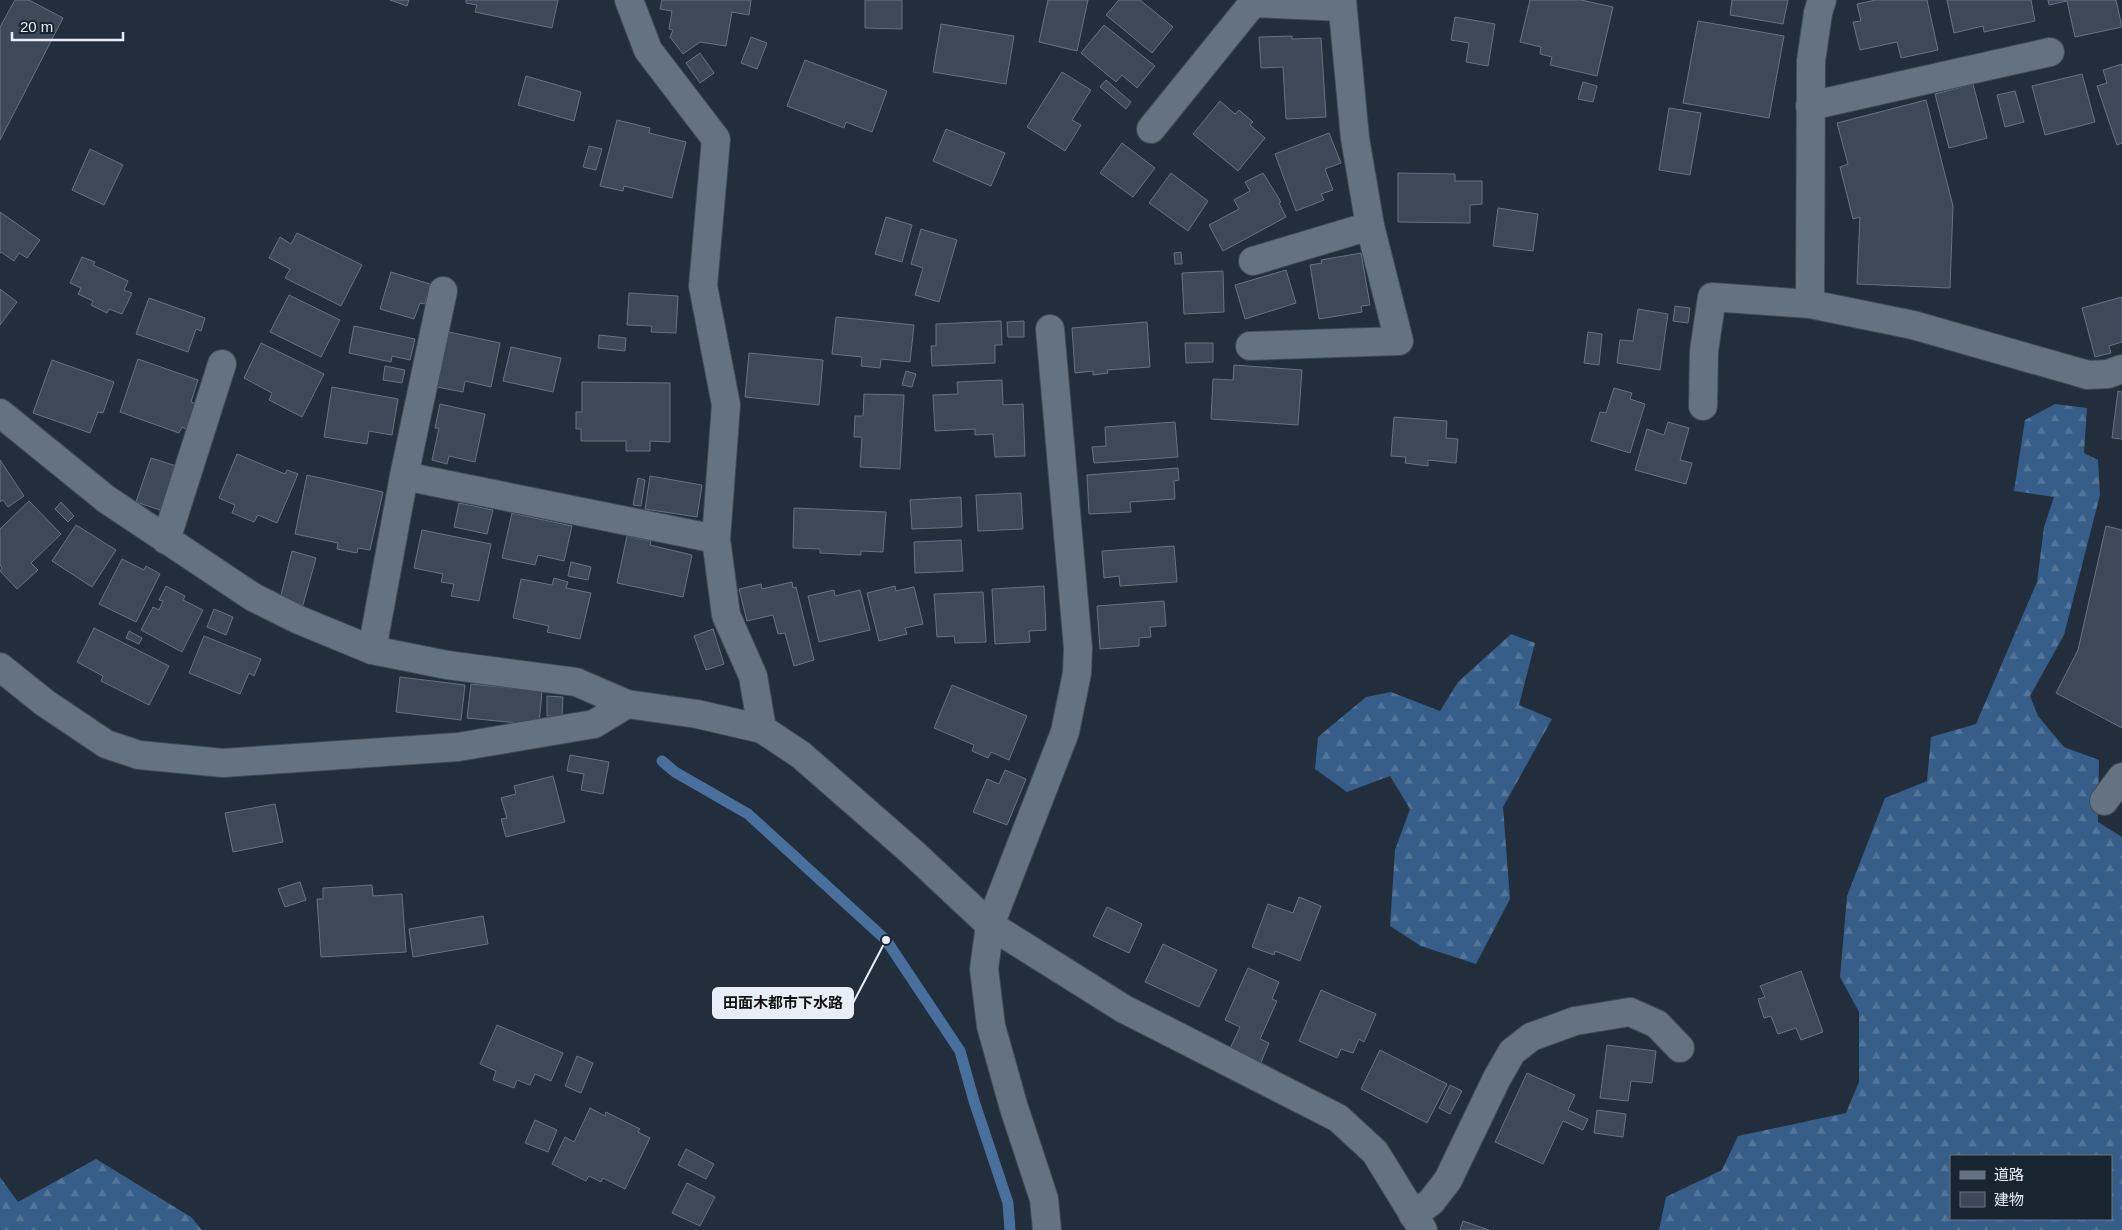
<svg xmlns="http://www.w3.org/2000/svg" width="2122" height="1230" font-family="Arial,'Noto Sans JP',sans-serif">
	<defs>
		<pattern id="forest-firs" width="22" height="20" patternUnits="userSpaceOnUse" patternTransform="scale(1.25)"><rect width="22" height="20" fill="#375d89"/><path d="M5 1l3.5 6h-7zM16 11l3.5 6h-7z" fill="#54759a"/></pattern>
	</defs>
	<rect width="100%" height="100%" fill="#222e3c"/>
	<g fill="url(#forest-firs)" fill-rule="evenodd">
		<path d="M2055,404l32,4 -3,45 14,7 2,35 -36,140 -34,61 8,20 26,31 35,13 -1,62 24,15v393h-463l7,-33 56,-27 16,-34 108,-23 13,-31v-70l-19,-35 7,-81 38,-98 42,-17 4,-44 45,-13 61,-142 7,-55 10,-30 -40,-6 11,-71zM1951,1156h160v63h-160z"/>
		<path d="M1511,634l24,9 -16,62 33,14 -49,88 7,92 -34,65 -55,-18 -31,-20 5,-76 15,-41 -20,-33 -43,16 -32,-23 3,-32 48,-40 25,-5 49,19 18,-29z"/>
		<path d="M96,1159l95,58 11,13h-202v-53l18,25z"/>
	</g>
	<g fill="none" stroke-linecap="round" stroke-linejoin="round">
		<path stroke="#496f9d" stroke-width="11" d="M662,761l13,11 73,42 138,126 74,111 14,50 34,102 2,27"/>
	</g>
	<g fill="#3d4958" stroke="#667384">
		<path d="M15,0h14l34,18 -63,122v-113z"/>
		<path d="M390,0h19l-2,6z"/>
		<path d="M466,0h92l-6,28 -77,-16 2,-7 -11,-2z"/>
		<path d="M662,0h89l-2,15 -17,-3 -6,34 -26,-4 -17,12 -13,-17 3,-7 -4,-1 3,-18 -12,-2z"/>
		<path d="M865,0h37v29l-37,-1z"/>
		<path d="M1048,0h40l-11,51 -38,-9z"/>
		<path d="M1119,0h21l33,27 -21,26 -46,-38z"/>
		<path d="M1530,0h51l32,7 -16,69 -47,-11 2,-8 -12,-3 1,-7 -21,-5z"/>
		<path d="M1732,0h56l-5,24 -53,-9z"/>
		<path d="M1876,0h51l11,50 -37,8 -4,-16 -37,8 -7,-28 8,-1 -4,-17z"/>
		<path d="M1947,0h84l4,21 -51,11 -1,-6 -29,7z"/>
		<path d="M2048,0h68l6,27 -47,10 -8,-36 -18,4z"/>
		<path d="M1455,17l40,7 -7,42 -22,-4 3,-19 -18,-3z"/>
		<path d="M1698,21l86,15 -15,82 -86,-15z"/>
		<path d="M941,24l73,12 -8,48 -73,-12z"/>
		<path d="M1104,25l51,41 -18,22 -15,-13 -6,7 -35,-29z"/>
		<path d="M1292,36v3l29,-1 5,79 -40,2 -3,-52 -22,1 -2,-31z"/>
		<path d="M751,37l16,6 -10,26 -16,-6z"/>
		<path d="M700,53l14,20 -14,10 -14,-20z"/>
		<path d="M805,60l82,31 -15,41 -26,-10 -2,6 -57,-22z"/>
		<path d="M2122,64v79l-5,2 -20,-59 10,-3 -4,-13z"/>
		<path d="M1062,72l29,18 -19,30 9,5 -16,26 -38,-24z"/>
		<path d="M2082,74l13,48 -50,13 -13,-49z"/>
		<path d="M526,76l55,16 -7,29 -56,-16z"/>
		<path d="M1106,80l25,22 -5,7 -26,-22z"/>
		<path d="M1583,82l14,4 -4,16 -15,-3z"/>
		<path d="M1973,84l14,54 -38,10 -14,-54z"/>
		<path d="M2015,91l9,31 -19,5 -8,-32z"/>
		<path d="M1926,100l27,106 -3,82 -93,-4 3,-67 -7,2 -13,-52 8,-3 -11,-41z"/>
		<path d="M1220,101l15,13 4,-4 14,12 -3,3 15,13 -27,33 -45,-37z"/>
		<path d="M1669,108l32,5 -11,62 -31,-5z"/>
		<path d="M617,120l33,8 -1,5 37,9 -14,56 -48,-12 -1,5 -23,-5z"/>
		<path d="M946,129l59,24 -14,33 -58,-25z"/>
		<path d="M1329,133l12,30 -16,6 8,21 -12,4 3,6 -28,11 -21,-57z"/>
		<path d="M1122,143l33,25 -22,29 -33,-24z"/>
		<path d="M589,146l13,3 -6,21 -13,-3z"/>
		<path d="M90,149l33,16 -19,40 -32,-15z"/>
		<path d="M1171,173l37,28 -20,30 -39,-28z"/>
		<path d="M1263,173l18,29 -2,1 7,14 -63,34 -14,-26 30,-16 -5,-9 16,-9 -5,-9z"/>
		<path d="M1398,173l57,1v7h27v23l-12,1v18l-72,-1z"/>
		<path d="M1498,208l40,6 -5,37 -40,-5z"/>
		<path d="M0,212l40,28 -13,18 -8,-5 -5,8 -13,-9 -1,1z"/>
		<path d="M886,217l26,8 -10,37 -27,-8z"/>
		<path d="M921,229l36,11 -18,62 -24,-7 8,-27 -12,-4z"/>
		<path d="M297,233l65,32 -21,41 -56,-28 5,-9 -21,-11 11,-21 11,7z"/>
		<path d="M1181,252l1,12h-7l-1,-11z"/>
		<path d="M1361,253l9,52 -9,1 1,6 -43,7 -9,-54 12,-2 -1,-3z"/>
		<path d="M82,257l13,5 -2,3 35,16 -4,9 8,3 -10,21 -13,-5 -2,4 -16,-8 2,-4 -15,-7 3,-6 -11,-5z"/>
		<path d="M1286,270l10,33 -51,16 -10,-34z"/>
		<path d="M1223,271l1,41 -40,2 -2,-41z"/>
		<path d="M391,272l39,12 -5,20 -5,-1 -6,16 -34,-10z"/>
		<path d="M0,289l17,13 -17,23z"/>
		<path d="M629,293l49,3 -2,37 -25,-1 1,-6 -25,-1z"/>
		<path d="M289,295l51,25 -19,37 -51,-25z"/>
		<path d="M2122,297v45l-13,4 2,7 -16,4 -13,-49z"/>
		<path d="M149,298l56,20 -4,13 -5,-2 -8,23 -52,-18z"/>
		<path d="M1675,306l15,2 -2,15 -15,-2z"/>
		<path d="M1638,309l30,5 -8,56 -43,-7 3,-23 13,1z"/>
		<path d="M836,317l78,8 -4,37 -29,-3 -1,9 -19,-2 1,-9 -30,-3z"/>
		<path d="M1001,321l1,24h-7v18l-63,3 -1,-20h5v-22z"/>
		<path d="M1024,321v16h-16l-1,-15z"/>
		<path d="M1147,322l3,45 -43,3 1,3 -15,2v-4l-18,2 -3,-45z"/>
		<path d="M354,326l61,13 -5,21 -18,-4 -1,6 -42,-9z"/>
		<path d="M449,332l51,11 -9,44 -26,-6 -2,11 -26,-5z"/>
		<path d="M1588,332l14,2 -3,31 -15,-2z"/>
		<path d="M599,335l27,3 -1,13 -27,-3z"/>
		<path d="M261,343l63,31 -22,43 -33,-17 3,-7 -28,-15z"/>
		<path d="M1185,343h28v19l-27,1z"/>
		<path d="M511,347l50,11 -8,34 -50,-11z"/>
		<path d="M749,353l74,7 -4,45 -74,-8z"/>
		<path d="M138,359l60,21 -7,22 5,2 -10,25 -4,-2 -3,6 -59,-21z"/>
		<path d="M52,360l62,22 -11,31 -5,-1 -8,21 -57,-20z"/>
		<path d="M1234,365l68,5 -4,55 -87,-6 2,-40 20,1z"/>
		<path d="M385,366l20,4 -3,13 -19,-3z"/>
		<path d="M906,371l10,3 -4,13 -10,-2z"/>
		<path d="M1002,380l1,25 20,-1 2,52 -30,1 -2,-23 -18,1v-6l-40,2 -2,-36 25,-1 -1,-12z"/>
		<path d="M582,382l88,1v59l-20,-1v10h-24v-10h-45v-12h-5v-17h6z"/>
		<path d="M332,387l66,12 -6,36 -23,-4 -2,13 -43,-7z"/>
		<path d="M1614,388l18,5 -2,6 15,5 -15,49 -39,-12 9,-29 6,1z"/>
		<path d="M2118,391l4,1v47l-10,-1z"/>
		<path d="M864,394l40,1 -4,74 -40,-2 2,-30h-8l1,-21h8z"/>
		<path d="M440,404l45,10 -10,48 -26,-6 -2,8 -15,-4 7,-32h-4z"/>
		<path d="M1394,417l53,4 -1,17 12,1 -2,24 -28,-3v6l-23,-3 1,-6 -15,-1z"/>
		<path d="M1175,422l3,35 -84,6 -2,-16 14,-1 -1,-19z"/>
		<path d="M1668,422l21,6 -9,32 12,3 -6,21 -51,-14 12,-41 17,6z"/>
		<path d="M237,454l48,20 2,-4 11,4 -21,49 -19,-8 -4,7 -22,-9 3,-8 -16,-7z"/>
		<path d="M151,458l25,8 -16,44 -24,-8z"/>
		<path d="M0,460l24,36 -16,11 -5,-7 -3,2z"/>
		<path d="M1178,468l1,12 -5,1 1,18 -45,3 1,10 -42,2 -2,-39z"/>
		<path d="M307,475l76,17 -13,58 -12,-2 -1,5 -20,-4 1,-6 -43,-9z"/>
		<path d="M650,476l52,9 -5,32 -52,-8z"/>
		<path d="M638,478l7,2 -4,26 -8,-1z"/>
		<path d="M1021,493l2,36 -45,2 -2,-36z"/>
		<path d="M961,497l1,30 -50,2 -2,-29z"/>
		<path d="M29,501l32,33 -30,29 7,7 -21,19 -17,-18 2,-3 -2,-3v-36z"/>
		<path d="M61,502l13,14 -6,6 -13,-13z"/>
		<path d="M459,503l34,7 -6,24 -33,-7z"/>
		<path d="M794,508l92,4 -3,40 -22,-1v4l-41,-2v-4l-27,-1z"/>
		<path d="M512,513l60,13 -8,35 -26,-6 -3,10 -33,-7z"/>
		<path d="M76,525l40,25 -24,37 -40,-26z"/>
		<path d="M2106,526l16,4v198l-66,-35 22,-43z"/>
		<path d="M422,530l69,14 -12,57 -28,-5 3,-12 -13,-2 2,-8 -29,-6z"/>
		<path d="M627,536l24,5 -1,4 42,10 -9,42 -66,-14z"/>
		<path d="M961,540l2,31 -48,2 -1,-31z"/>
		<path d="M1174,546l3,36 -57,4 -1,-10 -15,2 -2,-27z"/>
		<path d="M292,551l24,7 -13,47 -23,-6z"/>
		<path d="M122,559l22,11 2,-4 14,8 -24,48 -37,-18z"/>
		<path d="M571,562l20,5 -3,13 -20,-4z"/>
		<path d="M554,578l14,4 -2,6 25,5 -11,46 -33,-7 2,-6 -36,-8 8,-39 31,6z"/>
		<path d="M792,582l1,6 3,-1 18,73 -20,6 -9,-33 -7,1 -5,-19 -26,6 -8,-32 22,-5 1,5z"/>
		<path d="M166,586l19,10 -2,4 20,10 -21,42 -41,-22 12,-23 6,3 4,-9 -4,-1z"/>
		<path d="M895,586l1,5 18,-4 9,37 -18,4 2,6 -28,7 -12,-48z"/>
		<path d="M1044,586l2,44 -17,1 1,11 -35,2 -3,-55z"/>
		<path d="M834,590l1,6 25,-6 10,40 -51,12 -11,-46z"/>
		<path d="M983,592l3,50 -31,1 -1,-7 -17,1 -3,-43z"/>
		<path d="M1164,601l2,25 -16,1 1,10 -12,1v8l-39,3 -3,-43z"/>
		<path d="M214,609l19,8 -7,18 -19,-8z"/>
		<path d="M94,628l75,38 -20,39 -48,-24 2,-5 -26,-14z"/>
		<path d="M713,629l11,35 -18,6 -12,-34z"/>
		<path d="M129,631l13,7 -3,6 -13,-6z"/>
		<path d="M204,636l57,23 -7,17 -5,-3 -9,21 -51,-21z"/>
		<path d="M400,677l65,8 -4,35 -65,-8z"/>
		<path d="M471,684l71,7 -3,34 -72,-7z"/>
		<path d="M952,685l75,31 -18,44 -18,-8 -3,6 -16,-7 2,-6 -40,-17z"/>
		<path d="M547,696l16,1 -1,20 -15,-1z"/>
		<path d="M570,755l39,7 -6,32 -22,-4 3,-16 -17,-3z"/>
		<path d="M1005,770l21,9 -19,46 -34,-13 14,-33 12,5z"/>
		<path d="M553,776l12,46 -59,15 -5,-18 6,-1 -6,-20 15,-4 -2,-8z"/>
		<path d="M275,804l8,38 -50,10 -8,-39z"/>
		<path d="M300,882l6,18 -21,7 -7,-18z"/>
		<path d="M372,885l1,11 29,-2 4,58 -85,5 -4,-58h6v-11z"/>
		<path d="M1299,897l22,9 -21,55 -25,-10 -1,4 -22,-8 16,-43 25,9z"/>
		<path d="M1107,907l35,17 -13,29 -36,-17z"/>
		<path d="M483,916l5,28 -75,13 -4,-28z"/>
		<path d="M1163,944l54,26 -18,37 -54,-25z"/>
		<path d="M1248,968l31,14 -7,17 5,2 -17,38 9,4 -9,22 -31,-14 11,-24 -15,-7z"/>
		<path d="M1801,971l22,61 -22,8 -5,-12 -18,6 -7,-18 -7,2 -6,-19 7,-2 -5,-11z"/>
		<path d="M1321,990l55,24 -12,28 -5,-3 -6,14 -12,-4 -4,9 -38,-17z"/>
		<path d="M497,1025l66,28 -12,28 -16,-7 -5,11 -13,-5 -3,8 -21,-8 3,-9 -16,-7z"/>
		<path d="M1607,1045l49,6 -4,32 -21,-2 -3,20 -28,-3z"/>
		<path d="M1380,1050l67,34 -20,39 -66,-34z"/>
		<path d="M577,1056l16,7 -12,30 -16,-7z"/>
		<path d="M1527,1073l48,22 -7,15 20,9 -5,11 -20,-9 -20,43 -48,-22z"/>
		<path d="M1450,1085l12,6 -12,23 -11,-6z"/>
		<path d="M590,1108l15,8 1,-4 34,17 -2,3 12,6 -25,51 -22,-11 -2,4 -12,-6 -3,5 -34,-17 13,-27 9,5z"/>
		<path d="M1597,1110l29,4 -3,23 -29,-4z"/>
		<path d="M535,1120l22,10 -9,22 -23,-9z"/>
		<path d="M686,1149l28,15 -8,15 -28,-14z"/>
		<path d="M687,1183l28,14 -15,29 -28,-13z"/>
		<path d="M1463,1221l26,9h-29z"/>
	</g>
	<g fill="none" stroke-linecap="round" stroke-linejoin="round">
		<g stroke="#404a55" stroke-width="30">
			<g id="street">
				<path d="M629,0l19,50 68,89 -13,147 23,119 -10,134 10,76 27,61 9,53 39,26 111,97 78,73 134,84 214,109 37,34 48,78"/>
				<path d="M1810,106l240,-54"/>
				<path d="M1151,129l102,-126 89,4"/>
				<path d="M1253,261l117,-35"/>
				<path d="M1810,304l1,-243 7,-48 4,-13"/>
				<path d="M1250,346l149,-5 -29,-115 -15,-88 -13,-138"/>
				<path d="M1703,406l1,-55 8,-54 98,7 103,21 175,50 20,-1 14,-5"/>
				<path d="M0,413l106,86 147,98 46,23 73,30 75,15 129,17 51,22"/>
				<path d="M404,476l312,63"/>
				<path d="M166,540l56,-176"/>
				<path d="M372,650l32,-174 39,-185"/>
				<path d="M0,667l45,36 61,41 33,11 84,8 235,-16 136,-23 33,-20 70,10 65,15"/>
				<path d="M2104,801l18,-24"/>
				<path d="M1413,1215l18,-13 17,-22 49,-102 15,-26 19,-15 44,-16 55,-9 27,12 23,24"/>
				<path d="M1047,1230l-3,-31 -30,-91 -23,-82 -7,-57 6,-44 75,-193 12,-59 1,-25 -28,-319"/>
			</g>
		</g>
		<use href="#street" stroke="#647282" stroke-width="28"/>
	</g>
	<path fill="none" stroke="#e7eef8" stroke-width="2" d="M886 940L853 1003"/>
	<circle fill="#e7eef8" stroke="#192431" stroke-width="2" cx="886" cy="940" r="5"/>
	<rect fill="#e7eef8" stroke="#e7eef8" stroke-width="2" x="713" y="988" width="140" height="30" rx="5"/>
	<g font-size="15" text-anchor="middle" font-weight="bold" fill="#111">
		<text x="783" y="1008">田面木都市下水路</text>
	</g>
	<rect x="1950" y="1155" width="162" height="65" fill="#192431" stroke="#6b7581"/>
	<rect x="1960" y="1171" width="25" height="8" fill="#647282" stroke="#6b7581"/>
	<text x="1994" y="1180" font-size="15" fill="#e7eef8">道路</text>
	<rect x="1960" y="1192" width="25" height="15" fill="#3d4958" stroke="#6b7581"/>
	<text x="1994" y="1205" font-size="15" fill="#e7eef8">建物</text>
	<path d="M12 32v8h111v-8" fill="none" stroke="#e7eef8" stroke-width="2.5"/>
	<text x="20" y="32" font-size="15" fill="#e7eef8" stroke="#192431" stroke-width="4" paint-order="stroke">20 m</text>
</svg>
